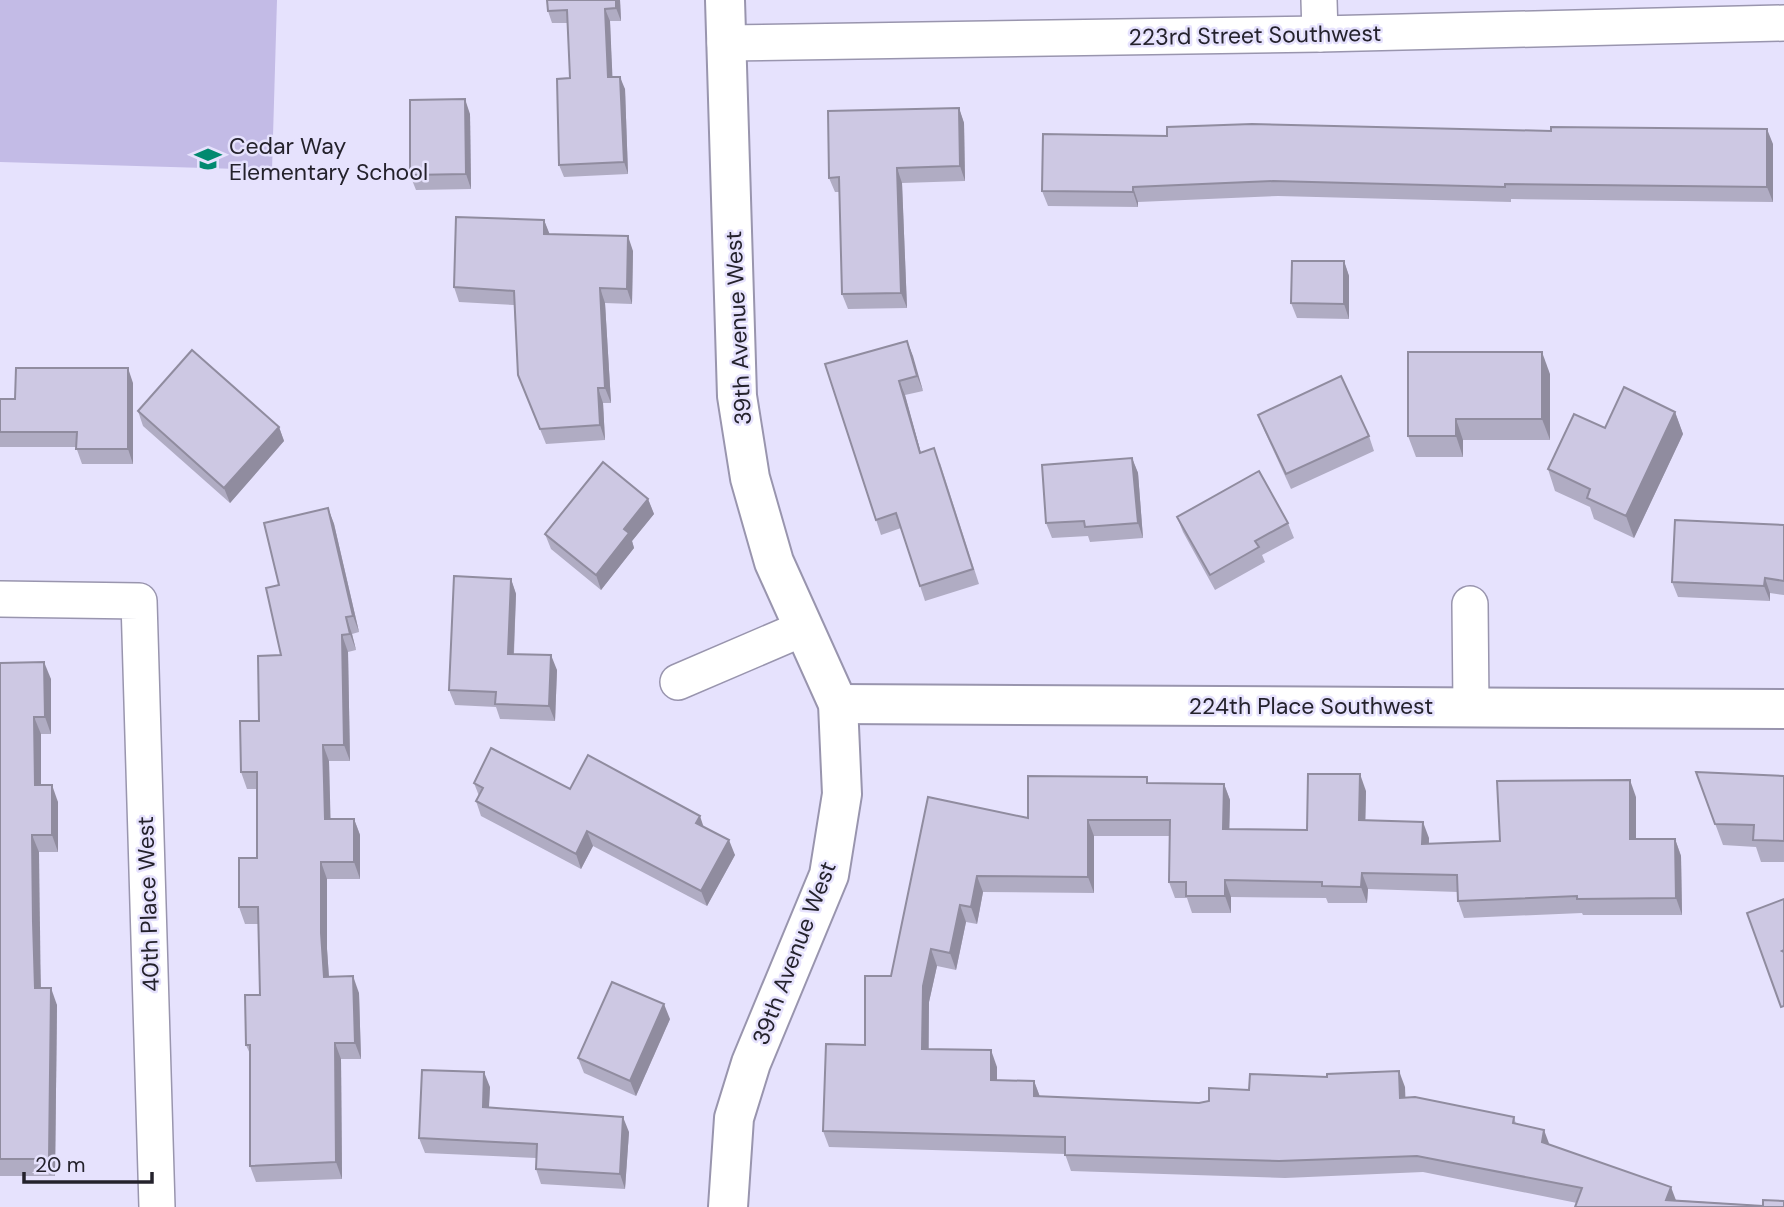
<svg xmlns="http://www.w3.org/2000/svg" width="1784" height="1207" font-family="'DM Sans',sans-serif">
	<rect width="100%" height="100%" fill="#e6e2fd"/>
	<path fill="#c3bbe6" d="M0,0h277l-5,170 -272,-8z"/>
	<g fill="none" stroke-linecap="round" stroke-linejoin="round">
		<g stroke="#9995ae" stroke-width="38">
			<g id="minor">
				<path d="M1319,0l1,34"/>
				<path d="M725,43l595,-9 464,-11"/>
				<path d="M0,599l139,2 18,606"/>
				<path d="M1470,604l1,103"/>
				<path d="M678,682l126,-54"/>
			</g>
		</g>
		<g stroke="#9995ae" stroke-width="42">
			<g id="tertiary">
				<path d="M725,0l12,396 13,82 24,84 64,142 4,90 -13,81 -78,188 -17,55 -6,89"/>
				<path d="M838,704l946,5"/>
			</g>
		</g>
		<use href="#minor" stroke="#fff" stroke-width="35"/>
		<use href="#tertiary" stroke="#fff" stroke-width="38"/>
	</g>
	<g fill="#b0acc3">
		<path d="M547,0h73l1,21h-11l2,56 13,12 3,85 -64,3 -5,-12 11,-87 -2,-55h-16l-4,-12z"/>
		<path d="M959,108l5,15 1,58 -63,2 5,125 -59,1 -6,-15 -3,-102h-4l-6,-14z"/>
		<path d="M470,114l1,75 -55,1 -6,-15z"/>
		<path d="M1773,144v58l-262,-3v3l-233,-6 -140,6v5l-90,-1 -6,-15z"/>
		<path d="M544,220l5,14 84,17 -1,53 -27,-1 6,100h-8l2,37 -59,4 -28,-69 -4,-70 -55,-3 -5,-15z"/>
		<path d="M1344,261l5,15v43l-52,-1 -6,-15z"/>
		<path d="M907,341l16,50 -18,4 16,58 19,10 39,121 -54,17 -24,-73 -20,7 -56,-171z"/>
		<path d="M1550,374v66h-87v17h-47l-8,-21z"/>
		<path d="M133,383v81h-51l-6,-17h-76v-48h15z"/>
		<path d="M138,411l141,16 5,14 -54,62 -87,-77z"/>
		<path d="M1675,412l8,22 -49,104 -40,-19 -4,-12 -35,-16 -7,-22 57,-41z"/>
		<path d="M1258,415l111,21 5,15 -83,38 -27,-59z"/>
		<path d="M1132,458l6,15 5,65 -53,4 -2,-6 -36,2 -6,-15z"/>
		<path d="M648,499l6,15 -22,27 2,7 -33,42 -50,-41 -6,-15z"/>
		<path d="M328,508l6,16 25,108 -7,2 4,16 -8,2 2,109h-21l1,58h24l6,16v44h-33v70l2,28 30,16 2,66h-20l1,120 -86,3 -6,-16v-112l-4,-9 14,-50 -2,-71h-13l-6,-17 18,-49v-69h-10l-6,-17 40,-117 -2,-70z"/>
		<path d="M1177,517l111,6 6,15 -32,17 3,7 -50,28 -32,-58z"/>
		<path d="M1784,525v70l-14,-2v8l-92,-4 -6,-15z"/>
		<path d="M511,579l5,15 -2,60 43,16 -2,51 -55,-2 -4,-12 -41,-2 -6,-15z"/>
		<path d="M0,663l51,16v55h-10v51l17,17v50h-19v87l2,49 16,17 -2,171h-55z"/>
		<path d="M1696,772l88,4v86h-23l-5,-15 -33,-2z"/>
		<path d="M474,783l96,6 134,38 31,28 -28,51 -114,-60 -12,23 -100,-53 -5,-15 3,-5z"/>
		<path d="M1149,783l75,1 6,16 -1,29 78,1 59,-39 -1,30 64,17v6l71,-3 136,-44v42h39l6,17 1,59h-99l-1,-2 -118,5 -6,-17v-9l-90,-3 -1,14h-39l-2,-5 -95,-1v16h-39l-5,-15h-12l-6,-16 1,-46h-76v57l-111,-1 -6,32 -11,-2 -10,48 -19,-4 -8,36v47l68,18v13l37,1 6,16 159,6 50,-13 156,-3v10l109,20 2,7 34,21 126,55 108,7 -207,-4 -154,-31 -138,6 -214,-7 -6,-17 -236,-7 -6,-16 42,-86 26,-69 137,-158z"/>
		<path d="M670,1019l-34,77 -52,-23 -6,-15z"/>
		<path d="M490,1087l-1,21 140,24 -4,57 -84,-5 -5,-15v-11l-111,-5 -6,-15z"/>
	</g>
	<g fill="#908c9f">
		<path d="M616,0h4l1,21 -5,-13z"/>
		<path d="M605,9l5,12 3,68 -5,-12z"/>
		<path d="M620,77l5,12 3,85 -4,-12z"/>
		<path d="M465,99l5,15 1,75 -5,-15z"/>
		<path d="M959,108l5,15 1,58 -5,-15z"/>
		<path d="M1767,129l6,15v58l-6,-15z"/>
		<path d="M897,168l5,15 5,125 -6,-15z"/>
		<path d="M1133,187l5,15v5l-5,-15z"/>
		<path d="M544,220l6,15 -6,-1z"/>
		<path d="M628,236l5,15 -1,53 -5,-15z"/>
		<path d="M1344,261l5,15v43l-5,-15z"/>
		<path d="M600,288l5,15 6,100 -6,-15z"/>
		<path d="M907,341l6,15 10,35 -6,-15z"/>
		<path d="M1542,352l8,22v66l-8,-21z"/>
		<path d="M128,368l5,15v81l-5,-15z"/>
		<path d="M899,381l6,14 20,73 -5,-15z"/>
		<path d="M598,388l5,15 2,37 -5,-15z"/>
		<path d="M1675,412l8,22 -49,104 -8,-22z"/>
		<path d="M1456,419l7,21v17l-7,-21z"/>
		<path d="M279,427l5,14 -54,62 -6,-15z"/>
		<path d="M1132,458l6,15 5,65 -5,-15z"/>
		<path d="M648,499l6,15 -22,27 2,7 -33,42 -5,-15 28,-46z"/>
		<path d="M328,508l6,16 25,108 -6,-16z"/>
		<path d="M1765,578l5,15v8l-6,-15z"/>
		<path d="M511,579l5,15 -3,75 -5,-15z"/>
		<path d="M346,617l6,17 4,16 -6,-16z"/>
		<path d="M342,635l6,17 2,109 -6,-16z"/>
		<path d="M551,655l6,15 -2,51 -6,-15z"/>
		<path d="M44,662l7,17v55l-6,-17z"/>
		<path d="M34,717l7,17v68l-6,-17z"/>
		<path d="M323,745l6,16 2,74 -6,-16z"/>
		<path d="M1360,774l6,17 -1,46 -6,-17z"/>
		<path d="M1630,780l6,17v59l-6,-17z"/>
		<path d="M1224,784l6,16 -1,45 -6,-16z"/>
		<path d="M52,785l6,17v50l-6,-17z"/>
		<path d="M700,816l5,15 -9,-8z"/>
		<path d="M354,819l6,16v44l-6,-17z"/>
		<path d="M1088,820l6,16v57l-6,-16z"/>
		<path d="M1423,822l6,16 -1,23 -6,-17z"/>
		<path d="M587,831l6,15 -12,23 -5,-15z"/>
		<path d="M32,835l7,17 2,153 -6,-17z"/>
		<path d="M1675,839l6,17 1,59 -6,-17z"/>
		<path d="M729,840l6,15 -28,51 -6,-15z"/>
		<path d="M321,862l6,17v70l3,44 -6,-16 -3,-44z"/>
		<path d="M1362,873l6,16 -1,14 -6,-16z"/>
		<path d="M977,876l6,16 -6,32 -6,-17z"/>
		<path d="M1225,880l6,17v16l-6,-17z"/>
		<path d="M960,905l6,17 -10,48 -6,-17z"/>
		<path d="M931,949l6,17 -8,36 -1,63 -6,-16 1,-63z"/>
		<path d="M353,976l6,17 2,66 -6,-16z"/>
		<path d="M51,988l6,17 -2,171 -6,-17z"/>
		<path d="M664,1004l6,15 -34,77 -6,-15z"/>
		<path d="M335,1043l6,16 1,120 -6,-17z"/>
		<path d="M991,1050l6,17v29l-6,-16z"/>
		<path d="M1399,1071l6,16 1,27 -6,-16z"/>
		<path d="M484,1072l6,15 -2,35 -5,-15z"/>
		<path d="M1034,1081l6,16 -6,-1z"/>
		<path d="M623,1117l6,15 -4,57 -5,-15z"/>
		<path d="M1544,1130l6,16 -8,-4z"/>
		<path d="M1671,1187l6,16 -11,-3z"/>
	</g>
	<g fill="#cdc8e3" stroke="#908c9f" stroke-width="2">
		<path d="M547,0h69v8l-11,1 3,68h12l4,85 -65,3 -2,-86 13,-1 -3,-68 -19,1z"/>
		<path d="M465,99l1,75 -56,1v-75z"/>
		<path d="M959,108l1,58 -63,2 4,125 -59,1 -3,-117 -10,1 -1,-67z"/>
		<path d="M1252,124l299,7v-4l216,2v58l-262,-3v3l-232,-6 -140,6v5l-91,-1 1,-57 124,2v-9z"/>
		<path d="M456,217l88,3v14l84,2 -1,53 -27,-1 5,100h-7l2,37 -60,4 -22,-54 -4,-84 -60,-4z"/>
		<path d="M1292,261h52v43l-53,-1z"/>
		<path d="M907,341l10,35 -18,5 21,72 14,-5 39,121 -53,17 -24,-73 -20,7 -51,-156z"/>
		<path d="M192,350l87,77 -55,61 -86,-77z"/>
		<path d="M1408,352h134v67h-86v17h-48z"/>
		<path d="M16,368h112v81h-52l1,-17h-77v-33h15z"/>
		<path d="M1341,376l28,60 -83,38 -28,-59z"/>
		<path d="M1624,387l51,25 -49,104 -39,-18 3,-9 -42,-20 26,-55 31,14z"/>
		<path d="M1132,458l6,65 -53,4 -1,-6 -38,2 -4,-58z"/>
		<path d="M603,462l45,37 -24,30 5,4 -33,42 -51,-41z"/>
		<path d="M1259,471l29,52 -33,18 4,6 -49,28 -33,-58z"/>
		<path d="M328,508l25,108 -7,1 4,17 -8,1 2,110h-21l2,74h29v43h-33v71l3,44 29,-1 2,67h-20l1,119 -86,4v-121h-4l-1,-50h15l-2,-88h-19v-49h18v-86h-16l-1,-51h19l-1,-65 23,-1 -15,-67 13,-3 -15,-62z"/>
		<path d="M1675,520l109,5v56l-19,-3 -1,8 -92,-4z"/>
		<path d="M454,576l57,3 -3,75 43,1 -2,51 -54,-2 1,-12 -47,-2z"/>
		<path d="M44,662l1,55h-11l1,68h17v50h-20l1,87 2,66h16l-2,171h-49v-496z"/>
		<path d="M491,748l79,41 18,-34 112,61 -4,7 33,17 -28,51 -114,-60 -11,23 -100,-53 7,-13 -9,-5z"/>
		<path d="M1696,772l88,4v65l-31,-1 1,-15 -39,-1z"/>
		<path d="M1308,774h52l-1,46 64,2 -1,22 78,-3 -3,-60 133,-1v59h45l1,59 -99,1v-3l-119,5 -1,-26 -95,-2 -1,14 -39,-1v-4l-97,-2v16h-39v-14h-17l1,-62h-82v57l-111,-1 -6,31 -11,-2 -10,48 -19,-4 -8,37 -1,63 69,1v30l43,1v15l165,7 10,-2v-13l40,2 1,-16 77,3v-3l72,-3 1,27 15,-1 99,20 -1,6 31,7 -2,12 129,45 -5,13 97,6v-6l21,1v6h-209l7,-19 -165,-32 -138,5 -214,-6v-18l-242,-6 3,-87 39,1v-69h26l37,-179 100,21v-42l119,1v6l77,1 -1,45 84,1z"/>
		<path d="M1784,899v51l-2,1 2,1v54l-3,1 -34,-94z"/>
		<path d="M612,982l52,22 -34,77 -52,-23z"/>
		<path d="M422,1070l62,2 -1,35 140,10 -3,57 -84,-5 1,-25 -118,-6z"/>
	</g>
	<defs>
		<g id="school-bare" transform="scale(2.1)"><path d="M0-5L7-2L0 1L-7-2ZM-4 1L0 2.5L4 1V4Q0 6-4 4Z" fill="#02896f" stroke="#e6e2fd" stroke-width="2.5" paint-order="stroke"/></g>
	</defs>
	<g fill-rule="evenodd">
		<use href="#school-bare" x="208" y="159"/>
	</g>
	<g text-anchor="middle" stroke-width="5" stroke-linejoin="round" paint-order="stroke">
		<g font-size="23" fill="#24222c" stroke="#e6e2fd">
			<text transform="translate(1255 35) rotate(-1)" y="8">223rd Street Southwest</text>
			<text transform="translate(738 328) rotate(-93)" y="8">39th Avenue West</text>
			<text x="1311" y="714">224th Place Southwest</text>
			<text transform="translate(148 904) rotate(-92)" y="8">40th Place West</text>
			<text transform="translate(794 953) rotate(-69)" y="8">39th Avenue West</text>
		</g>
		<g font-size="23" fill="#24222c" stroke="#e6e2fd" text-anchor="start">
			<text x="229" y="154">Cedar Way<tspan x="229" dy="26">Elementary School</tspan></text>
		</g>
	</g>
	<path d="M24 1172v10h128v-10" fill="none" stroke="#24222c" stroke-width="3.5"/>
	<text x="35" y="1172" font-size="21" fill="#24222c" stroke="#e6e2fd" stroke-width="5" paint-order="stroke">20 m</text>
</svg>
